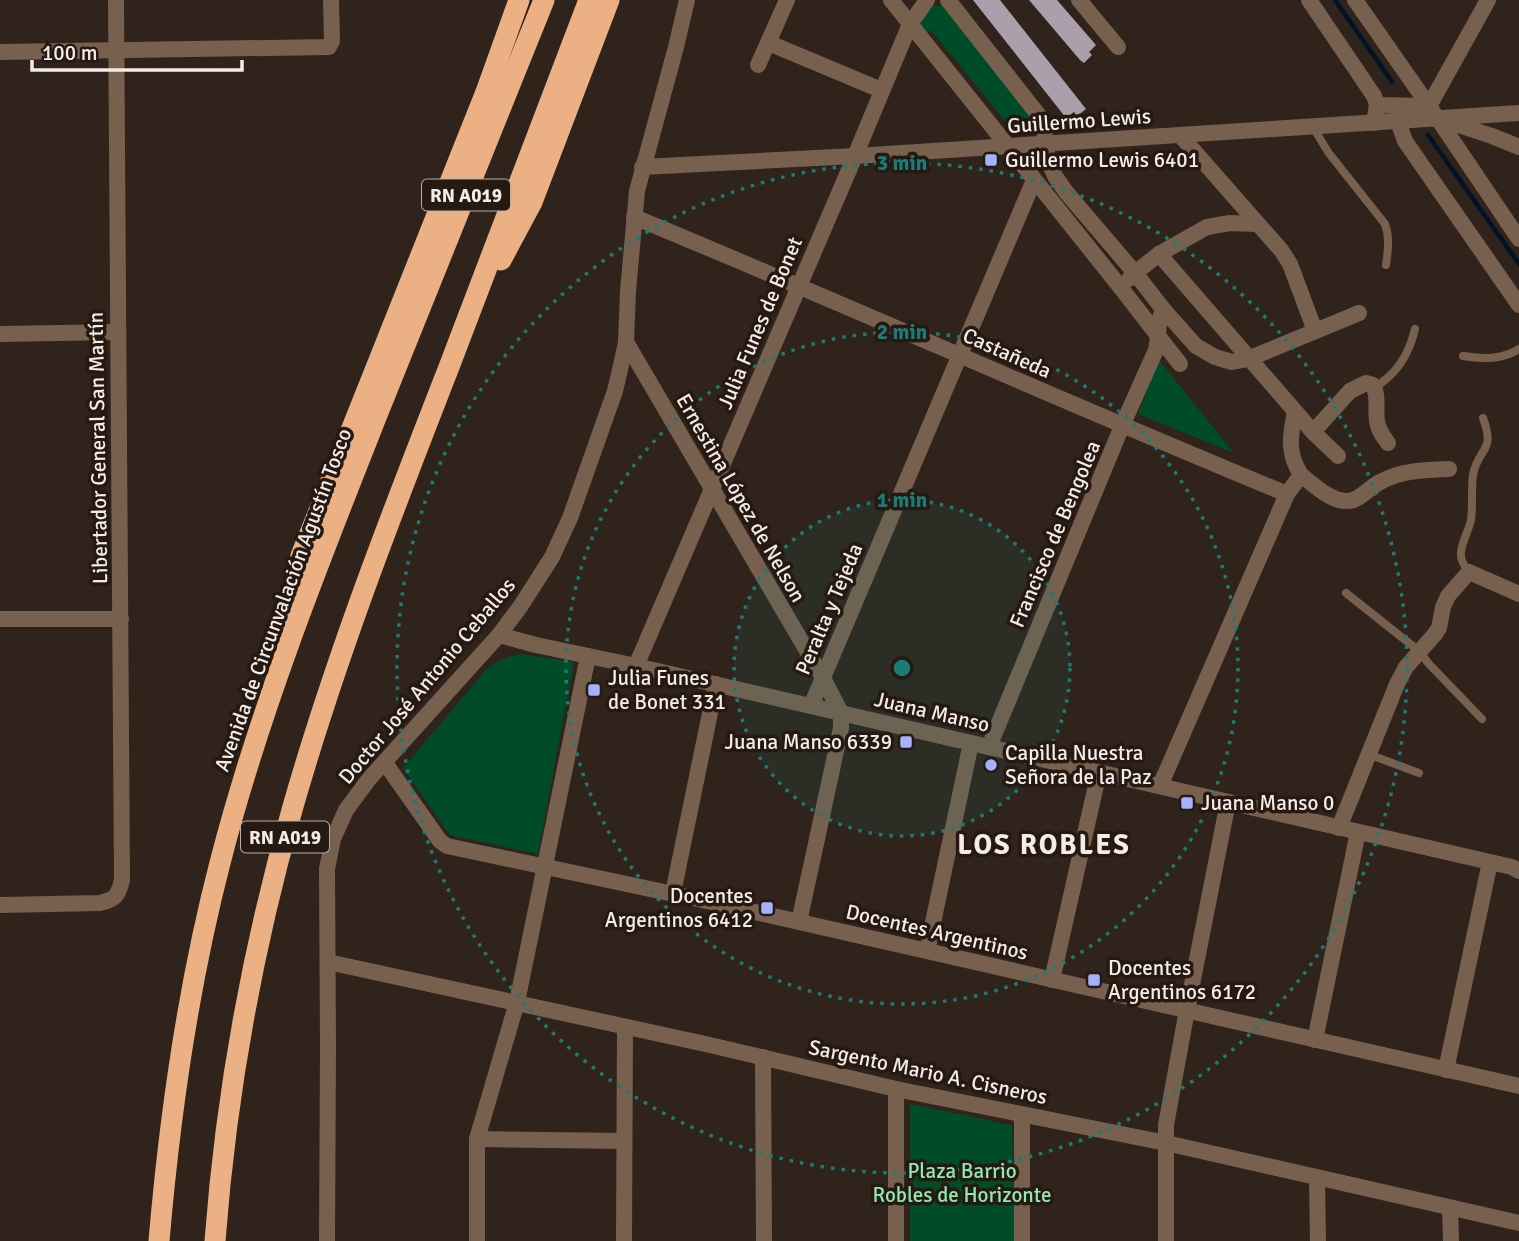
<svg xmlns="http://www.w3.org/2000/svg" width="1519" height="1241" font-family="Signika,sans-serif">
	<rect width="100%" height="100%" fill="#2f231b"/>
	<g fill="#004b28">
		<path d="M933,6h14l4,2 84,116c-5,9 -18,6 -26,2l-78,-96 -4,3 -7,-8 1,-7z"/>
		<path d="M1159,360l75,93 -96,-39z"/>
		<path d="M521,654l53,8 -36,192 -88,-19 -47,-67 83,-98c11,-9 21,-13 35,-16z"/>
		<path d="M910,1104l102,21 3,116h-105z"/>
	</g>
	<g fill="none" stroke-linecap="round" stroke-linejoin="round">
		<g stroke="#001329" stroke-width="4.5">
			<path d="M1335,0l57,82"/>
			<path d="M1428,135l91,129"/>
		</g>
	</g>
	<g fill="#ab9fac">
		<path d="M973,0h27l86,109 -9,7 -3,-4 -8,6z"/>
		<path d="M1029,0h28l39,45 -7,7 3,3 -8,8 -4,-3z"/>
	</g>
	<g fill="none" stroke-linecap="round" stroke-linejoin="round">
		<g stroke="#78604e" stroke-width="8">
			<path d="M1313,127l15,25 57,72c5,14 3,27 1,41"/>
			<path d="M1463,356c21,3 38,4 56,-7"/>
			<path d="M1375,387c22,-13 34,-32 40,-58"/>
			<path d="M1469,572c-5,-6 -9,-12 -8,-20 1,-11 8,-22 10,-32 2,-15 0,-31 2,-45 5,-28 23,-22 10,-57"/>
			<path d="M1346,593l73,58 10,13 53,55"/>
			<path d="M1368,754l51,19"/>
		</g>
		<g stroke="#78604e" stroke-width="16">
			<path d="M891,0l230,288 59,76"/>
			<path d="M948,0l92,117 3,7 5,36 7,16 11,16 69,81 28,36 33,37 19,11 17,5 16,-3 111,-46"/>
			<path d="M1079,0l39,47"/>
			<path d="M1309,0l65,96 3,9 -3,18"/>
			<path d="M1355,0l83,119 81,120"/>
			<path d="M769,43l112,47"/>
			<path d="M0,52l329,-5 3,-6 -1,-41"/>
			<path d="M758,65l29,-65"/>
			<path d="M1377,105l52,1"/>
			<path d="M1429,106l59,-106"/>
			<path d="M1398,121l7,20 114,164"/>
			<path d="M1449,122l43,14 27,11"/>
			<path d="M1180,135l101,115 9,14 25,67"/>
			<path d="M642,167l213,-11 664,-43"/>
			<path d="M634,217c218,90 434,187 653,277"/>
			<path d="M1159,254l154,178 25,24"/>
			<path d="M1129,279l6,-6 24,-19 48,-27 23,-4 27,1"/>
			<path d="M0,334l118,-2"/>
			<path d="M626,342l197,336 18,35v15l-42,194"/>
			<path d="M1313,432l37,-41 16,-8 7,2c6,11 2,24 4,36 1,9 6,15 11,22"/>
			<path d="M1301,475c13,10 30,27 47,26 11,0 22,-14 32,-19 21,-12 46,-12 69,-13"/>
			<path d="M0,619h121"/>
			<path d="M499,635l37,10 100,21 854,196 22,5 7,4"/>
			<path d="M636,666l219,-510 55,-132 17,-24"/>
			<path d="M811,706l223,-526"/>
			<path d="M989,747l133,-321 34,-76c3,-14 1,-28 7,-41"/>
			<path d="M385,763l55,78 7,5 269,57 803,183"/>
			<path d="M1160,786l127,-292 14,-19c-14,-22 -11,-39 -6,-63"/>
			<path d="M1339,828l58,-144 9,-17 29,-33 4,-6 4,-21 5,-11 21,-24 50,22"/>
			<path d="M673,893l43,-209"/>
			<path d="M0,905l100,-2c16,-4 18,-7 22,-23l-6,-880"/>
			<path d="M927,951l44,-208"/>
			<path d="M328,962l382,83 186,44 270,54 353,80"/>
			<path d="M1052,980l47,-208"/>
			<path d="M1315,1040l43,-208"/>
			<path d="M763,1057l1,184"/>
			<path d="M1446,1070l44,-208"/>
			<path d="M1022,1115v126"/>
			<path d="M477,1139l147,2"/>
			<path d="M1317,1178l1,63"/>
			<path d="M1450,1208l1,33"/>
			<path d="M327,1241l1,-195 -1,-177 6,-30 13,-29 23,-31 130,-144 21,-28 32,-50 18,-39 45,-127 7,-30 4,-19 2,-51 9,-100 39,-144 11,-47"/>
			<path d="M477,1241v-102l40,-137 71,-346"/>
			<path d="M624,1241l1,-214"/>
			<path d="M896,1241v-152"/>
			<path d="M1166,1241v-116l21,-115 41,-208"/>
		</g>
		<g stroke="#ebb083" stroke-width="21">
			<path d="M501,260l31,-58 77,-202"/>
			<path d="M288,615l13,-59 185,-464 33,-92"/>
			<path d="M159,1241c11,-129 29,-256 62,-382 39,-150 97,-295 154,-439 56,-140 112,-280 169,-420"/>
			<path d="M215,1241c11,-146 37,-290 77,-431 43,-151 100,-297 157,-443 47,-122 93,-245 140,-367"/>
		</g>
	</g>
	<circle cx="902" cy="668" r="168" fill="#1a7c74" fill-opacity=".12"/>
	<g fill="none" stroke="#1a7c74" stroke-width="3.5" stroke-dasharray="3.5 7">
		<circle cx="902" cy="668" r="168"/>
		<circle cx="902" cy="668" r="336"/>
		<circle cx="902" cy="668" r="505"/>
	</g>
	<g fill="#a5b1fc" stroke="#251912" stroke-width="2.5">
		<rect x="984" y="153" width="14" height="14" rx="3.5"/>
		<rect x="587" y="683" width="14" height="14" rx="3.5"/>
		<rect x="899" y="735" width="14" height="14" rx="3.5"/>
		<circle cx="991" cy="765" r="7"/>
		<rect x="1180" y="796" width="14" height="14" rx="3.5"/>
		<rect x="760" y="901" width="14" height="14" rx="3.5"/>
		<rect x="1087" y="973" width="14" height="14" rx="3.5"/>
	</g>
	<g text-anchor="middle" stroke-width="7" stroke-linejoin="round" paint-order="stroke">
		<g fill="#251912" stroke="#b7ada7" stroke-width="2">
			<rect x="422" y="179.5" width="88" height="31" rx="5"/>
			<rect x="241" y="821.5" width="88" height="31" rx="5"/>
		</g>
		<g font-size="19" font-weight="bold" fill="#f5ece7">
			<text x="466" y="202">RN A019</text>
			<text x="285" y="844">RN A019</text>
		</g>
		<g font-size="21" fill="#f5ece7" stroke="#251912">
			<text transform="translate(1079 121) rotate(-4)" y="7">Guillermo Lewis</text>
			<text transform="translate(760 323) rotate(-67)" y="7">Julia Funes de Bonet</text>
			<text transform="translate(1007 353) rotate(24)" y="7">Castañeda</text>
			<text transform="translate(98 448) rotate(-91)" y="7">Libertador General San Martín</text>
			<text transform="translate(741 498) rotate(60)" y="7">Ernestina López de Nelson</text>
			<text transform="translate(1055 534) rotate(-67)" y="7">Francisco de Bengolea</text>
			<text transform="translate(283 600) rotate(-70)" y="7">Avenida de Circunvalación Agustín Tosco</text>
			<text transform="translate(829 609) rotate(-67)" y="7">Peralta y Tejeda</text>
			<text transform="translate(427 681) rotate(-50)" y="7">Doctor José Antonio Ceballos</text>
			<text transform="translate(932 712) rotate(13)" y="7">Juana Manso</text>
			<text transform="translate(937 932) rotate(13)" y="7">Docentes Argentinos</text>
			<text transform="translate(928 1072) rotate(12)" y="7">Sargento Mario A. Cisneros</text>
		</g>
		<g font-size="21" fill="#f5ece7" stroke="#251912" text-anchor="start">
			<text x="1005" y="167">Guillermo Lewis 6401</text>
			<text x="608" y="685">Julia Funes<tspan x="608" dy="24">de Bonet 331</tspan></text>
			<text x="892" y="749" text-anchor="end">Juana Manso 6339</text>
			<text x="1005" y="760">Capilla Nuestra<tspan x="1005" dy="24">Señora de la Paz</tspan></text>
			<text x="1201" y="810">Juana Manso 0</text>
			<text x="753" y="903" text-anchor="end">Docentes<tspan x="753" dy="24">Argentinos 6412</tspan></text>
			<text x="1108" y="975">Docentes<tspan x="1108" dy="24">Argentinos 6172</tspan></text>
		</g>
		<g font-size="21" fill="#8eeab0" stroke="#251912">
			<text x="962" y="1178">Plaza Barrio<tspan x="962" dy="24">Robles de Horizonte</tspan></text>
		</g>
		<g font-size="28" font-weight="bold" letter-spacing="2" fill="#f5ece7" stroke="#251912">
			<text x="1044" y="854">LOS ROBLES</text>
		</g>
	</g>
	<circle cx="902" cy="668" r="10" fill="#1a7c74" stroke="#251912" stroke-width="3.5"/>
	<g font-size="21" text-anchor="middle" font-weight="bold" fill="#1a7c74" stroke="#251912" stroke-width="7" stroke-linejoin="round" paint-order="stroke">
		<text x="902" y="170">3 min</text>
		<text x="902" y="339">2 min</text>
		<text x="902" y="507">1 min</text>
	</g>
	<path d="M32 60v10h210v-10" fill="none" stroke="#f5ece7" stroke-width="3.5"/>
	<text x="42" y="60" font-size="21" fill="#f5ece7" stroke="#251912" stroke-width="5" paint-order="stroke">100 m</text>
</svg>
